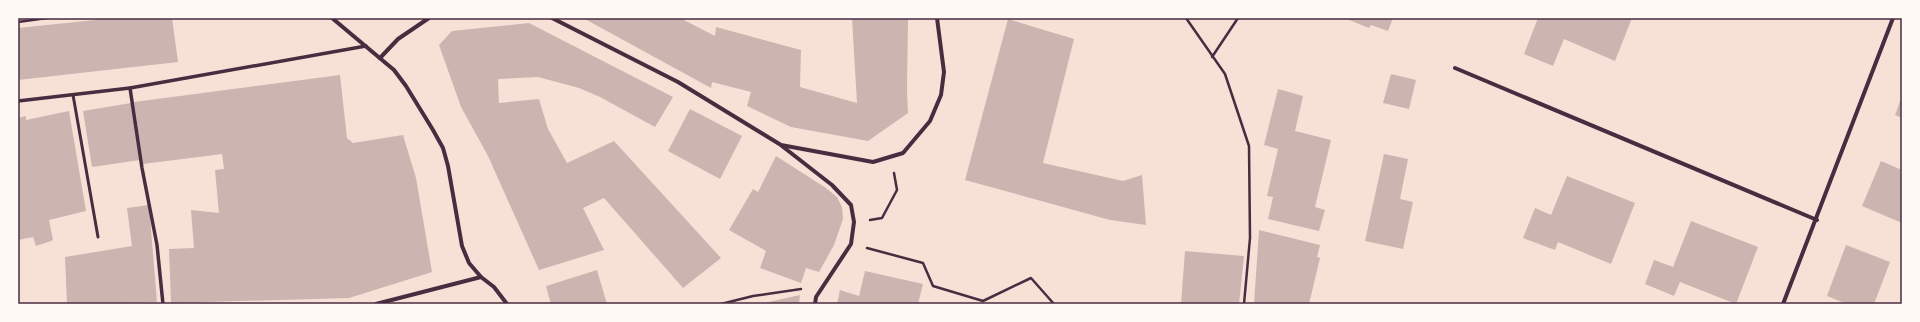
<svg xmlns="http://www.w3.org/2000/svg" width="1920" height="322" font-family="Raleway,sans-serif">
	<rect width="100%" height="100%" fill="#f7e1d7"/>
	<g fill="#ccb4b1">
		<path d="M114,18h58l6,44 -160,18v-52z"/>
		<path d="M583,18h97l35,18 1,-9 85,23 -1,37 57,16 -5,-85h56l-1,72 1,23 -40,28 -77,-14 -44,-21 4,-14 -39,-10 -1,6z"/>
		<path d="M1344,18h49l-5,13 -17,-6 -2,3z"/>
		<path d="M1538,18h94l-17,43 -51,-22 -11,27 -29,-12z"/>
		<path d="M1008,19l66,20 -31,124 80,18 19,-6 4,50 -36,-5 -145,-40z"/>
		<path d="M529,23l144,74 -18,30 -55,-30 -21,-9 -41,-11 -40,2 1,24 40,-4 9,30 19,34 47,-22 107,117 -38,30 -79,-90 -21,10 21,42 -65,20 -51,-114 -27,-49 -22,-62 13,-14z"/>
		<path d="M1391,74l25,6 -7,29 -26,-6z"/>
		<path d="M340,75l7,63 6,5 50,-8 13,43 16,94 -83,26 -178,5 -2,-54 25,-1 -3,-38 28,3 -4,-43 9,-1 -2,-15 -79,10 -9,-62z"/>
		<path d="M1278,89l25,7 -8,35 36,9 -16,67 10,3 -6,21 -51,-12 5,-22 -6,-1 11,-47 -14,-4z"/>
		<path d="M1902,96v22l-7,-3z"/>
		<path d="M131,103l9,57 -48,7 -9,-56z"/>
		<path d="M690,109l52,27 -22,43 -52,-28z"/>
		<path d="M69,111l17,100 -37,9 4,20 -2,1 -15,5 -3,-9 -15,3v-122l8,-2v4z"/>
		<path d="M1384,154l24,5 -8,40 13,3 -10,47 -38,-8z"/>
		<path d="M776,156l50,32 11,9 5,10 1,12 -9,26 -15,27 -13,-4 -5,15 -41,-15 6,-17 -37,-21 24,-41 5,3z"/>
		<path d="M1881,161l21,9v53l-40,-17z"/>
		<path d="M1567,176l68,27 -24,61 -53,-22 -3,8 -32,-12 12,-30 16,7z"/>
		<path d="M149,205l8,97 -90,2 -2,-47 67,-11 -5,-38z"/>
		<path d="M1691,221l67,26 -22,57 -56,-22 -6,14 -29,-12 9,-24 19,7z"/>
		<path d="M1259,230l61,15 -3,12 3,1 -11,46h-55z"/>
		<path d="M1846,245l44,17 -16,42h-27l-20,-8z"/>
		<path d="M1185,251l59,5 -5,48h-58z"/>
		<path d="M597,270l10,34h-56l-5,-18z"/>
		<path d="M865,271l58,13 -5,20h-81l3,-14 19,6z"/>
		<path d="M800,295l-1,9h-35v-1z"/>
	</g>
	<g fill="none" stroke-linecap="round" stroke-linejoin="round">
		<g stroke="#4a2c40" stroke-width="2.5">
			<path d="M1186,18l39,56 24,72 1,92 -6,66"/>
			<path d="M18,22l29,-4"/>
			<path d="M1212,57l26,-39"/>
			<path d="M870,220l12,-2 15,-28 -3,-17"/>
			<path d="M867,248l56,15 10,23 50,15 48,-23 23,26"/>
			<path d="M721,304l32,-8 48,-7"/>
		</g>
		<path stroke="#4a2c40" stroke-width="3" d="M73,95l25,142"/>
		<g stroke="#4a2c40" stroke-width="3.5">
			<path d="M130,88l12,80 15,77 6,59"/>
			<path d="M18,101l112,-13 236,-42"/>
		</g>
		<g stroke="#4a2c40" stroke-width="4">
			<path d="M332,18l62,52 12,16 27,44 10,18 5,18 14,80 7,17 12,14 13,10 13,17"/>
			<path d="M552,18l126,64 103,63 92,17 30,-9 27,-32 11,-26 3,-23 -7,-54"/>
			<path d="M380,58l18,-19 31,-21"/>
			<path d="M1455,68l362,152"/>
			<path d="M782,146l50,39 19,20 3,17 -3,22 -35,53 -1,7"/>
			<path d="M376,304l105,-27"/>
			<path d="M1783,304l110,-286"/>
		</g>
	</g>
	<rect width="1920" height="322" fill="none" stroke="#fffaf5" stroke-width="38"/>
	<rect x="19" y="19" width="1882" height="284" fill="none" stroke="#4a2c40" stroke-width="1.5"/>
</svg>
